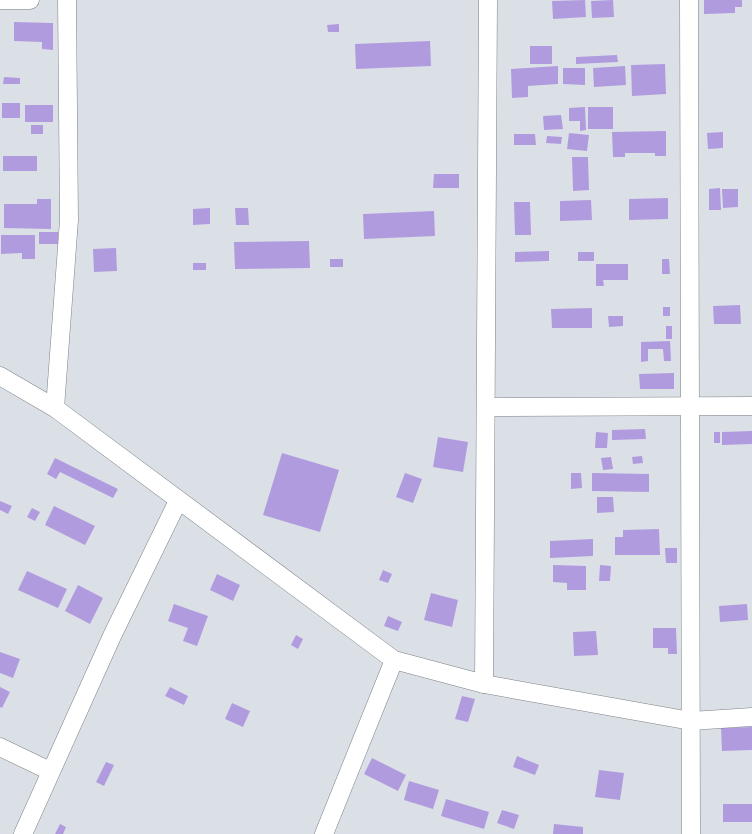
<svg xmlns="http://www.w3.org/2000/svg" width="752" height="834" font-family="'Nunito Sans',sans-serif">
	<rect width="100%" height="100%" fill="#dbe0e7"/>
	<g fill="#b19bdf">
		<path d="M585,0l1,17 -33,2 -1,-18z"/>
		<path d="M613,0l1,17 -22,1 -1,-17z"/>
		<path d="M704,0h38v7h-7v6l-31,1z"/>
		<path d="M14,22l39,1v27l-11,-1v-7l-28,-1z"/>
		<path d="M339,24v8h-11l-1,-7z"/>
		<path d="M430,41l1,25 -75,3 -1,-25z"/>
		<rect x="530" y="46" width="22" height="18"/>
		<path d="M617,55l1,7 -42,2v-7z"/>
		<path d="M665,64l1,30 -34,2 -1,-31z"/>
		<path d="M558,66v18l-30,2v11l-16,1 -1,-29z"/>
		<path d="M625,66l1,19 -32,2 -1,-19z"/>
		<path d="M563,68h22v17l-22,-1z"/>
		<path d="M4,77l16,1v6h-17z"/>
		<rect x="2" y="103" width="18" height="15"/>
		<rect x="25" y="105" width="28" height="17"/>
		<path d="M585,107l1,23 -6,1v-10h-11v-13z"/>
		<rect x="588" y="107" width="25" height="22"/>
		<path d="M561,115l2,14 -19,1 -1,-14z"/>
		<rect x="31" y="125" width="12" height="9"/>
		<path d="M666,131v25h-11v-3h-30v4h-12l-1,-25z"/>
		<path d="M723,132v16l-15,1 -1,-16z"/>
		<path d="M569,133l20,2 -2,16 -20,-2z"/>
		<path d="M514,134h21l1,11h-22z"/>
		<path d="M547,136l15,1 -1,7 -15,-1z"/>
		<rect x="3" y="156" width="34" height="15"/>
		<path d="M572,157h16l1,33 -16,1z"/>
		<path d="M434,174h25v14h-26z"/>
		<path d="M720,188l1,22h-12v-21z"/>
		<path d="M722,189h16v18l-15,1z"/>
		<path d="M668,198v21l-39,1v-21z"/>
		<path d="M37,199h14v30l-47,-1v-24h33z"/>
		<path d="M591,200l1,20 -32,1v-20z"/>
		<path d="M514,202h16l1,33h-16z"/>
		<path d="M210,208v16l-17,1v-16z"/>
		<path d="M235,208h13l1,17h-13z"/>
		<path d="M434,211l1,25 -71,3 -1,-25z"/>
		<rect x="39" y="232" width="19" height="12"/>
		<path d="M1,235h34v24h-13v-6l-21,1z"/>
		<path d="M309,241l1,27 -75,1 -1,-27z"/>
		<path d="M116,248l1,23 -23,1 -1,-23z"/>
		<path d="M549,251v10l-34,1v-10z"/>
		<rect x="578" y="252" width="16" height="9"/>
		<rect x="330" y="259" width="13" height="8"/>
		<path d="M662,259h7l1,15h-8z"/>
		<rect x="193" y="263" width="13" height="7"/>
		<path d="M596,264h32v16h-25l1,6h-8z"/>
		<path d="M740,305l1,19h-27l-1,-18z"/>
		<rect x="663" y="307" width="7" height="9"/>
		<path d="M592,308v20h-40l-1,-19z"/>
		<path d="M608,316h15v10l-14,1z"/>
		<rect x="666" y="326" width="6" height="13"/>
		<path d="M670,341l1,20h-7l-1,-12h-15v12l-7,1v-20z"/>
		<path d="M674,373v16h-34l-1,-15z"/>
		<path d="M645,429l1,10 -34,1v-10z"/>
		<path d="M752,431v13l-30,1v-13z"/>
		<path d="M596,432l12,1 -1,15h-12z"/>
		<rect x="714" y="432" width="6" height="11"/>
		<path d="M438,437l30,5 -5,30 -30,-5z"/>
		<path d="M282,453l57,17 -19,62 -57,-17z"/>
		<path d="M642,456l1,7 -10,1 -1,-7z"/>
		<path d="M611,457l2,12 -10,1 -2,-12z"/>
		<path d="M55,458l63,31 -5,9 -53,-26 -4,7 -9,-5z"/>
		<path d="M405,473l17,6 -9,24 -17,-6z"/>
		<path d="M571,473h10l1,15 -11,1z"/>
		<path d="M592,473l57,1v18l-57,-1z"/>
		<path d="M597,497h16l1,15 -17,1z"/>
		<path d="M0,501l12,5 -4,8 -8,-4z"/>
		<path d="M54,506l41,20 -10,19 -40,-20z"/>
		<path d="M32,508l8,4 -5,9 -8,-4z"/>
		<path d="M659,529l1,26h-45v-18h8v-7z"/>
		<path d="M593,539v17l-43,2v-17z"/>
		<path d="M665,548h12v15h-11z"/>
		<path d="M553,565l33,1v24h-19v-7l-14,-1z"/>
		<path d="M600,565l11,1 -1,15h-11z"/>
		<path d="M383,570l9,4 -4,9 -9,-3z"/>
		<path d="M27,571l40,18 -9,19 -40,-18z"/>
		<path d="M217,574l23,11 -7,16 -23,-11z"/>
		<path d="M78,585l25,13 -13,26 -25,-13z"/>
		<path d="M431,593l27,7 -6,27 -28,-7z"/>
		<path d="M174,604l34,12 -11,30 -14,-5 5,-13 -20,-7z"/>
		<path d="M747,604l1,16 -28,2 -1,-16z"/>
		<path d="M388,616l14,6 -4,9 -14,-5z"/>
		<path d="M653,628h23l1,26h-9v-6h-15z"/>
		<path d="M596,631l2,24 -24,1 -1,-24z"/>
		<path d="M296,635l7,4 -5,10 -7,-4z"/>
		<path d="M0,652l20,7 -7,19 -13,-5z"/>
		<path d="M0,687l10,5 -8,16 -2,-1z"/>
		<path d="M170,687l18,9 -4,9 -19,-9z"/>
		<path d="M462,696l13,3 -7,23 -13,-3z"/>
		<path d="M232,703l18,8 -7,16 -18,-8z"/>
		<path d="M752,727v23l-30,1 -1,-23z"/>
		<path d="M517,756l22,9 -4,10 -22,-8z"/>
		<path d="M372,758l34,17 -8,16 -34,-17z"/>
		<path d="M106,762l8,3 -10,21 -8,-4z"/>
		<path d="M599,770l25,3 -4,27 -25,-3z"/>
		<path d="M409,781l30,9 -6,19 -29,-9z"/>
		<path d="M446,799l43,13 -5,17 -43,-13z"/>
		<rect x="723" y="804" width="29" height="18"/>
		<path d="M502,810l17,5 -5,14 -17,-6z"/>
		<path d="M60,824l6,3 -3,7h-8z"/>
		<path d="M554,824l29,3v7h-30z"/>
	</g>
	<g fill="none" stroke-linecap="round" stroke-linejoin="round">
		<g stroke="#7d8187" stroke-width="19">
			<g id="street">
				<path d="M0,0h30"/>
				<path d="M689,0l2,834"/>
				<path d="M0,376l55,32 339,252 90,24 207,37 61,-4"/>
				<path d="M486,407l266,-1"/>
				<path d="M55,408l14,-188 -2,-220"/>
				<path d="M484,684l4,-684"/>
				<path d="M0,747l50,24"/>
				<path d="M23,834l89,-198 66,-135"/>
				<path d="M324,834l70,-174"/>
			</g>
		</g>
		<use href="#street" stroke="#fff" stroke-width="18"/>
	</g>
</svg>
